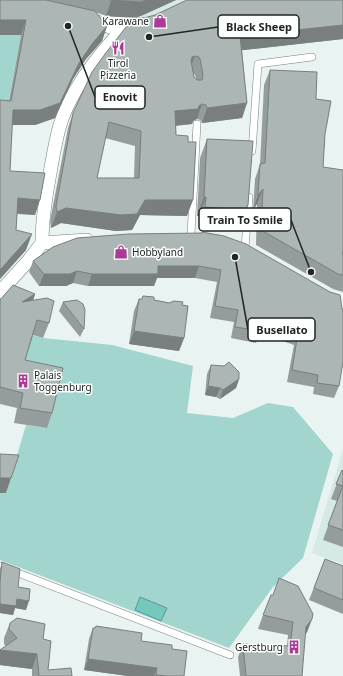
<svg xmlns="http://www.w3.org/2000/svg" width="343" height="676" font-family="'Noto Sans',sans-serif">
	<rect width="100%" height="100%" fill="#e9f3f2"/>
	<g fill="#d5e9e6">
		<path d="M170,0h40l-78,36 -5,-19 1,2 16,-6z"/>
		<path d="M343,449v115l-31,-11z"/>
	</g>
	<g fill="#a2d5cd">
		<path d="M0,35h21l-15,81h-6z"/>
		<path d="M31,335l12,3 69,7 81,21 -6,47 46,5 35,-15 25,4 40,47 -30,104 -30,29 -44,61 -229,-88v-67h6l20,-68 21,3 -27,-53z"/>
	</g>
	<path fill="#74c8be" stroke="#5b9790" d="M140,597l27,11 -6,13 -26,-11z"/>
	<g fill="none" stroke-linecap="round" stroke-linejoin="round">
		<g stroke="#798381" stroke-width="8">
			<g id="lane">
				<path d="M252,151l6,-87 54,-7"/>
				<path d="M191,234l6,-110"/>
				<path d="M245,248l4,-51"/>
				<path d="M0,566l230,89"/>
			</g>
		</g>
		<g stroke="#798381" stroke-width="14">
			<g id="street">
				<path d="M90,19l30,12"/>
				<path d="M42,243c0,-22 3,-42 7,-64 3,-17 6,-37 11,-54 8,-26 24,-50 41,-71 15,-17 17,-25 40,-30"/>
				<path d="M0,292l29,-32 13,-17 45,-3"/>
			</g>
		</g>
		<use href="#lane" stroke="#fff" stroke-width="7"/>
		<use href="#street" stroke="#fff" stroke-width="13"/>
	</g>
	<g fill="#949d9b" fill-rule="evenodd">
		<path d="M0,0h176l-33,15 -8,3 -29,-2 -11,-4 12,14 -5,15 -16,18 -13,20 -18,39 -20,7h-23l-2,46 25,44 -18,-1 -1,16 10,20 -26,29 9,-178 12,-66z"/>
		<path d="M343,0v39l-101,11 5,53 -5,15 -40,5 -2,-3 -3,-1 -4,2 -1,3 -16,2v9l11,81 -47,-1 -8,15 -16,1 -55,-8 -10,5 -1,-7 18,-93 5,-15 82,-98zM193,72l2,3 1,4 -2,-2zM105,138l30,8 -1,32h-37z"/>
		<path d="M270,70l46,29 9,35 -2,33 19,87h1v38l-10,-3 -77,-44 1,-41 -4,6 2,-31 5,-15 4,-79z"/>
		<path d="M207,139l35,85 -4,4 -39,-3v-9h-2l3,-58z"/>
		<path d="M202,232l22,4 115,150 -5,12 -21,-4 1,-7 -27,-5 7,-37 -34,-12 -4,10 -25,-5 3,-16 -24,-4 7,-36 -22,-4h-38l-3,8h-66l-15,-3 -7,3h-27l-10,-14 4,-11 169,-28z"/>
		<path d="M35,294l-2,7 16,22 -6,15 -10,-3 -8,25 27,53 -5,15 -33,-5 3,-15 -17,-4v-104z"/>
		<path d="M143,296l11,4 28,5 2,33 -5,13 -50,-7 5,-33 5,-12h3z"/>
		<path d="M63,302l21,27 -4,8 -21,-26z"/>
		<path d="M211,365l28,14 -3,9 -16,11 -4,-2 -11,-2 2,-21z"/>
		<path d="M342,470l1,1v76l-20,-7 14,-39 -6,-2z"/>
		<path d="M325,559l18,7v48l-34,-14z"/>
		<path d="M2,562l16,25 8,23 -11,-2 -2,7 -13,-2v-44z"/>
		<path d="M263,615l49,4 -5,13 -2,3 -3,41h-62l-2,-19 5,-13 44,2 1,-11 -30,-6z"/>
		<path d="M10,623l33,16 5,31 24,6h-40v-7l-32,-4v-15l6,-4 -2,-2v-6z"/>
		<path d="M96,626l45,15 31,8 12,27h-56l-44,-6 5,-31 4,-11h2z"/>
	</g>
	<g fill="#787f7e">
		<path d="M149,0h27l-33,15 -8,3 -29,-2 5,-15z"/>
		<path d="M0,20h26l-5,15h-21z"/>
		<path d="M343,25v14l-108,12 5,-15z"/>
		<path d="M107,26l-5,15 -16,18 -13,20 -18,39 -20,7h-28l6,-15 66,-47 13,-19z"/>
		<path d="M195,56l-6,15 -3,2 6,-16z"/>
		<path d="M247,103l-5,15 -40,5 5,-15z"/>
		<path d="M202,104l-5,15 -4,2 -1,3 -22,2 5,-15 24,-5z"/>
		<path d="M263,189l-6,15 -4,6 5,-15z"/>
		<path d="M204,197h2l-7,19h-2z"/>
		<path d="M18,198l22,2 -5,15 -22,-2z"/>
		<path d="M145,200h48l-6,16 -47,-1 -8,15 -16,1 -55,-8 -10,5 6,-16 9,-4z"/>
		<path d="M248,205l-6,19 -4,4 -39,-3 6,-18z"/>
		<path d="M32,234l-6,16 -26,29v-10z"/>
		<path d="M158,266h41l-4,12h-38l-3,8h-66l4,-12z"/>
		<path d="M77,271l-4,12 -7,3h-27l5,-12z"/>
		<path d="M35,294l-5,15 -8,-7z"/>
		<path d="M134,331l50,7 -5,13 -50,-7z"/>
		<path d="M239,379l-3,9 -16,11 3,-9z"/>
		<path d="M208,386l12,2 -4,9 -11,-2z"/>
		<path d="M0,478h11l-5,15h-6z"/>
		<path d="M17,599l12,2 -3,9 -11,-2 -2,7 -13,-2v-9z"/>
		<path d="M312,619l-5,13 -6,8 5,-13z"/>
		<path d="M0,650l37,4 -5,15 -32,-4z"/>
		<path d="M88,659l69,9 -3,8h-26l-44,-6z"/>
		<path d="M156,675l11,1h-11z"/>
	</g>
	<g fill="#acb6b4" stroke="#787f7e" fill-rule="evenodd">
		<path d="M0,0h46l49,11 12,15 -15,18 -13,19 -19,40 -20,7h-27l-3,61 35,2 -5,27 -22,-2 -2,32 16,4 -31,35h-1v-169l11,1 15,-81h-26z"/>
		<path d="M110,0h39l-9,2z"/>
		<path d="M187,0h156v25l-103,11 7,67 -40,5 -1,-3 -4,-1 -3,2 -1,3 -23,2 1,24 12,1v6h8l-3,58h-48l-8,14 -16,1 -55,-7 -9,4 -1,-6 17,-93 19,-41 13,-18 21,-27 14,-8 15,-4zM195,56l4,1 1,2 3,16 -1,5h-5l-3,-3 -3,-16 1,-4zM109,122l32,9 -2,47h-42z"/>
		<path d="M270,70l47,2 -1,27 15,2 -6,33 -2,33 20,3v81l-1,3h1v21l-5,-1 -77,-44 2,-41 -5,6 2,-31 5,-1z"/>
		<path d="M207,139l46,2 -5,64 -3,5 -40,-3 1,-10h-2z"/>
		<path d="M202,232l22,4 22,8 84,48 10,3 2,14h1v53l-4,24 -22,-3 1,-8 -26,-5 6,-37 -36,-13 -1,11 -26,-4 3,-17 -23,-4 6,-36 -22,-4h-41v8h-66l-15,-3 -7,3h-26l-11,-13 20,-14 24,-9 51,-4 74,-1z"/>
		<path d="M13,285l22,9 -13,8 25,-4 7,3 -5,22 -12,-3 -12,40 38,8 -11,45 -32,-5 3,-15 -23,-6v-87z"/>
		<path d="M143,296l11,1v3l15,3 5,-2 9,1 -1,3 6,1 -4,32 -50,-7 5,-32h3z"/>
		<path d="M77,300l6,4 2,6 -1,19 -21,-27z"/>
		<path d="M229,362l10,10v7l-16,11 -3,-2 -12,-2 3,-21 13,1z"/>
		<path d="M0,454l19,1 -8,23h-11z"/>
		<path d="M342,470l1,1v59l-15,-5 15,-39 -7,-2z"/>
		<path d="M325,559l18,7v34l-29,-12z"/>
		<path d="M2,562l18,7 -2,18 12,2 -1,12 -12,-2 -1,7 -16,-2v-22z"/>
		<path d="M279,578l19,8 15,28 -1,5 -6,8 -4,49h-56l-3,-32 47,2 3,-24 -30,-7 8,-20h2z"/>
		<path d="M17,618l28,6 -2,15 8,2 -3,29 23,-2 1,8h-33l-2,-22 -37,-4 17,-12 -8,-9 1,-6z"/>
		<path d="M96,626l46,7 -1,8 31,4v4l15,2 -3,25h-17l-11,-1 1,-7 -69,-9 5,-31h2z"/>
	</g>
	<defs>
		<g id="shop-bare" transform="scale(1.08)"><path d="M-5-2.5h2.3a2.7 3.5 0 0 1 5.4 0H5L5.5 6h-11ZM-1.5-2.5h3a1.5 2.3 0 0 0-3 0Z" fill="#ab3a97" stroke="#fcfffe" stroke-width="2.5" paint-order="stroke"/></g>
		<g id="restaurant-bare" transform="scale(1.08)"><path d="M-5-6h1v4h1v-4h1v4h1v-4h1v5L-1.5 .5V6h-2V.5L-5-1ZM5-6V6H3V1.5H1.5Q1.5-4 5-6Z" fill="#ab3a97" stroke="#fcfffe" stroke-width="2.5" paint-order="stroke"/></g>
		<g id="building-bare" transform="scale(1.08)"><path d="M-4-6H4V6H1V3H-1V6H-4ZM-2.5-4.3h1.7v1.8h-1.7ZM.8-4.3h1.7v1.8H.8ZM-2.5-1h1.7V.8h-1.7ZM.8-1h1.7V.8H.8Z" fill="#ab3a97" stroke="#fcfffe" stroke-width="2.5" paint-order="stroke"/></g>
	</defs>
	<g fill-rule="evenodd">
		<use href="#shop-bare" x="160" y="21"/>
		<use href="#restaurant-bare" x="118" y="48"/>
		<use href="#shop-bare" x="121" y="252"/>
		<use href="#building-bare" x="23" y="381"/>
		<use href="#building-bare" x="294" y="647"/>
	</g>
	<g text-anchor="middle" stroke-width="3" stroke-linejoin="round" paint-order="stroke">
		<g font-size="10" fill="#212524" stroke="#fcfffe" text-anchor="end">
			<text x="149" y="25">Karawane</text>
			<text x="118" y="67" text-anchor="middle">Tirol<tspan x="118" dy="12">Pizzeria</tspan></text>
			<text x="132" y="256" text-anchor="start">Hobbyland</text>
			<text x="34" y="379" text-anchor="start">Palais<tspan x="34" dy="12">Toggenburg</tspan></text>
			<text x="283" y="651">Gerstburg</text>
		</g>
	</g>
	<path fill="none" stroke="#212524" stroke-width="1.5" d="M149 37L218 27M68 26L95 97M311 272L291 220M235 257L248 330"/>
	<g fill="#212524" stroke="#fcfffe" stroke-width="1.5">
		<circle cx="149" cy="37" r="4"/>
		<circle cx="68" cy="26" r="4"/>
		<circle cx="311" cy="272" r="4"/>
		<circle cx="235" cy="257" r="4"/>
	</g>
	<g fill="#fcfffe" stroke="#212524" stroke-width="1.5">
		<rect x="218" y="15" width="81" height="23" rx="4"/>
		<rect x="95" y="86" width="50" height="23" rx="4"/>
		<rect x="199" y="208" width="92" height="23" rx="4"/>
		<rect x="248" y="318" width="67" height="23" rx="4"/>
	</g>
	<g font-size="11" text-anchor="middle" font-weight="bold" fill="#212524">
		<text x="259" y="31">Black Sheep</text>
		<text x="120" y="101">Enovit</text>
		<text x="245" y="224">Train To Smile</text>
		<text x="282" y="334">Busellato</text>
	</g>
</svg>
